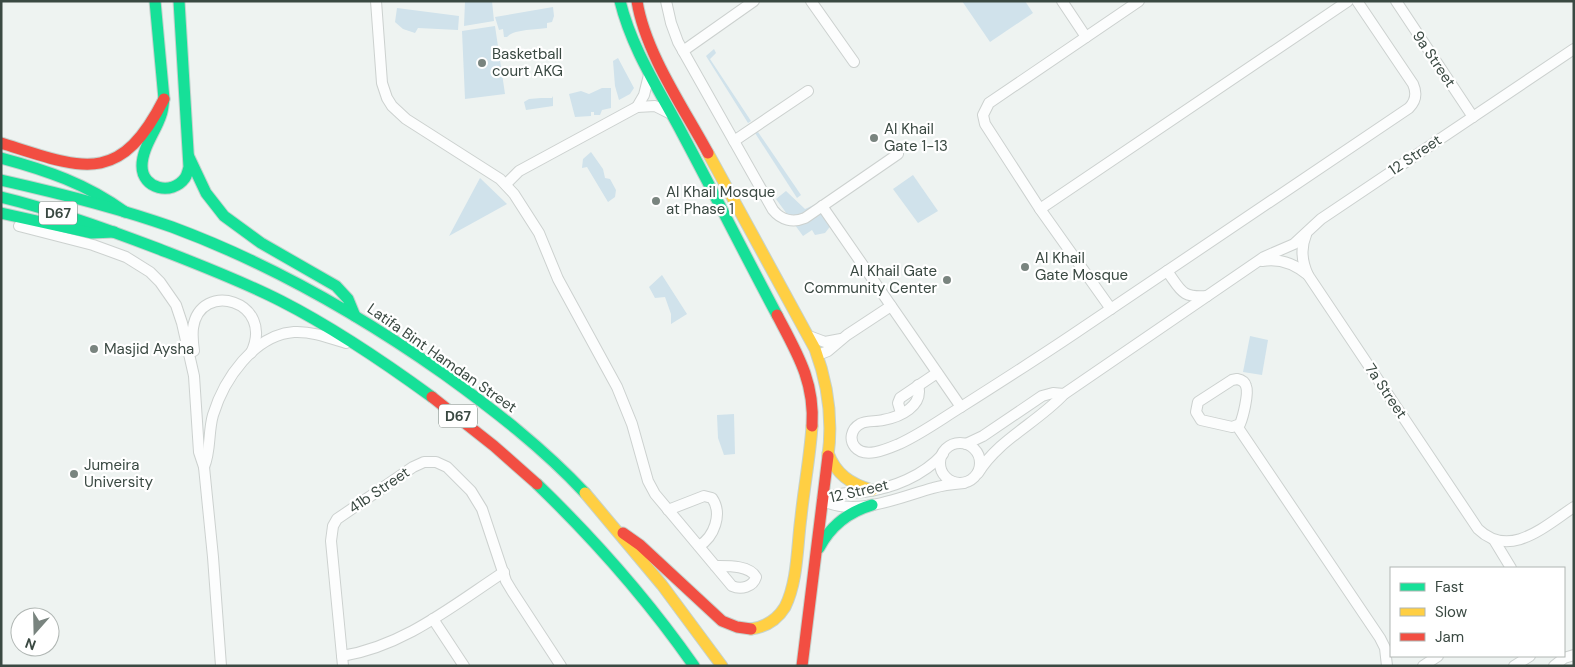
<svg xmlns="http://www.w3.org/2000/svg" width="1575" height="667" font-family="'DM Sans',sans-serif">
	<rect width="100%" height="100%" fill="#eef3f1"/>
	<g fill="#d0e2eb">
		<path d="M465,1h27l2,20 -30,5z"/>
		<path d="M962,1h63l8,12 -43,29z"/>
		<path d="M553,7l1,9 -2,6 -5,1v5c-11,2 -33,1 -40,9h-3l-1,-8 -4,1 -4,-13z"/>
		<path d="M397,8l62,8 -1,14 -40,-2 -3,5 -12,-4 -8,-7z"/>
		<path d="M495,26l10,68 -40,5 -3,-68z"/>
		<path d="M714,49l2,4 -6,6 41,62 -3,2 -42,-67z"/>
		<path d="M618,58l16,30 -4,6 -11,6 -4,-14 -2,-25z"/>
		<path d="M602,88h9v20l-9,2 -2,5h-6v-3h-3v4l-16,1 -6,-23 12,-3 8,3z"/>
		<path d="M553,96v10l-27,4 -2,-8 5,-3 12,-1h11z"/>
		<path d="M758,132l43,63 -4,3 -42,-65z"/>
		<path d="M591,152l12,17 2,9 5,1 6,11 -1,7 -7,5 -21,-35 -5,1 1,-9z"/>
		<path d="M913,175l25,36 -20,12 -25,-34z"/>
		<path d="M480,178l27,26 -58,32z"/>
		<path d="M786,191l19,18 13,-6 14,21 -7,9 -10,2 -3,-5 -9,6 -27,-37z"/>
		<path d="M662,275l25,39 -16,10v-10l-6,-17 -10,1 -6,-11z"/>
		<path d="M1250,336l18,4 -6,35 -19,-3z"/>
		<path d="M734,414l1,40 -11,1 -6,-17 -1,-23z"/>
	</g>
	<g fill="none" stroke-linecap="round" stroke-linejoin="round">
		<g stroke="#ccd1cf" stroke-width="12">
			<g id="street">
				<path d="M376,1l6,82 5,15 5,8 14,13 94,60 14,15 25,39 19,46 59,108 15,37 16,57 7,13 77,92c9,4 21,1 24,-9 -7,-12 -28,-11 -41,-11"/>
				<path d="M666,1l5,22 7,19 95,168c8,10 20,13 32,8l93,-64"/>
				<path d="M811,1l43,61"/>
				<path d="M1062,1l24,36"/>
				<path d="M1396,1l77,116"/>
				<path d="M683,51l71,-50"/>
				<path d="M637,107l7,-12 5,-20"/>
				<path d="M734,141l74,-50"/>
				<path d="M506,184l13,-13 118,-64 18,-1 16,8"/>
				<path d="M822,206l139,201"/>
				<path d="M1040,209l308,-208"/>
				<path d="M19,226l74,19 33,12 24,15 10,10 16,23 6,18 12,53 5,76 5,15 9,90 8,109"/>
				<path d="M1306,235c-6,14 -4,27 2,40l170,254c32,31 68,-4 96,-22"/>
				<path d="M1262,261c17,-3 33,3 46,14"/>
				<path d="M1167,271c14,19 14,27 40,25"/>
				<path d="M1111,309l-71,-100 -55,-85 -2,-9 6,-12 150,-102"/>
				<path d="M809,336l16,6 16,-3"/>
				<path d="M194,351c-1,-7 -2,-15 -1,-23 7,-49 83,-27 58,25"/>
				<path d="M818,355l10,-4 19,-16 44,-29"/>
				<path d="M1237,379c5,1 8,3 9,7 3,7 -3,31 -6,38l-8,3 -31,-7 -5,-8 2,-10 34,-22z"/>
				<path d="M918,385c6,21 -18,32 -35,35 -7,2 -17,0 -23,4 -9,5 -11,16 -5,23 10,12 32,2 44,-3 22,-10 41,-24 62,-37 41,-26 82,-52 123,-80 108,-73 216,-146 325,-219 7,-7 8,-15 4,-24l-56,-83"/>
				<path d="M901,413l-3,-10 2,-5 37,-25"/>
				<path d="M1237,426l143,212 5,10 2,18"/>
				<circle cx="960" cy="463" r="20"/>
				<path d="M966,444l17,-8 59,-40 11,-3 11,1"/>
				<path d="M204,467c7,-16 4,-35 9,-52 11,-36 41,-80 81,-83 18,-1 36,6 52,11"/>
				<path d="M978,473c21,-34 59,-50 86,-79l200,-137 30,-13 27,-25 253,-170"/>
				<path d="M822,500c33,18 78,-3 111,-12 10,-3 20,-4 31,-5"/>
				<path d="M822,500c13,-7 28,-7 42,-8 29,-4 59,-16 79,-38"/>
				<path d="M668,510l36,-14 8,2c11,16 2,39 -13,48"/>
				<path d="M1494,540l17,28"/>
				<path d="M433,619l31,47"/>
				<path d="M342,656c62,-10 110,-50 162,-84"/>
				<path d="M343,666l-12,-125 2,-15 4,-7 76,-52 11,-5h12l11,5 24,24 11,18 24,72 6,10 49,75"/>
				<path d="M1423,666l15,-10"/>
				<path d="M1514,666l16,-10"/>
				<path d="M1554,666l10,-8 10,-3"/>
			</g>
		</g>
		<g stroke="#c5d2cd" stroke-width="13">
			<g id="fast">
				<path d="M155,1l9,98c-1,5 -1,11 -3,16 -5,16 -19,33 -19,51 0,23 30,30 43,12 2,-3 3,-7 4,-11l-10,-166"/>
				<path d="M620,1c12,49 40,90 63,134 32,60 62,120 94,180"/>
				<path d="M189,157l17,36 18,23 37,27 75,43 12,13 7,17"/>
				<path d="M1,158c45,12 86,26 124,54"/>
				<path d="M1,180c58,13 115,27 171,47 97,36 188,88 272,147 50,36 99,74 141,119"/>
				<path d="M1,197c54,13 106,32 158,52 41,16 83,32 122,52 53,27 103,61 151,96"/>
				<path d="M1,213l90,20 23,-1"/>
				<path d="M537,484c58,56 111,116 157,182"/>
				<path d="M819,548c12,-23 29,-36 53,-43"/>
			</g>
		</g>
		<g stroke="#c5d2cd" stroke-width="13">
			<g id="slow">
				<path d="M708,153l107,196c13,35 18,70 13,107"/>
				<path d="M828,453c8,21 22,31 44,37"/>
				<path d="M585,493l77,92 60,81"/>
				<path d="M751,629c14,-2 26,-9 34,-22 13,-26 12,-61 16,-90 3,-30 9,-60 11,-91"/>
			</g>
		</g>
		<g stroke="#c5d2cd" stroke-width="13">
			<g id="jam">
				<path d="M637,1c8,51 46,106 71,152"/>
				<path d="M1,143c80,25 118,45 163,-44"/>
				<path d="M777,315c20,38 38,67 35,111"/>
				<path d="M432,397l62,49 43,38"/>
				<path d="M623,533l17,12 82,76 15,6 14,2"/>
				<path d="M802,666l26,-210"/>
			</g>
		</g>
		<use href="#street" stroke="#fcfdfd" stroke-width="10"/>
		<use href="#fast" stroke="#16e098" stroke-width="11"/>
		<use href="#slow" stroke="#ffcf43" stroke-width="11"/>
		<use href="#jam" stroke="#f24e42" stroke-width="11"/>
	</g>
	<g fill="#79847f" stroke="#fff" stroke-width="2">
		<circle cx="482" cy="63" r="5"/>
		<circle cx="874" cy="138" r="5"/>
		<circle cx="656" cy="201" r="5"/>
		<circle cx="1025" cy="267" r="5"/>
		<circle cx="947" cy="280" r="5"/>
		<circle cx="94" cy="349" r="5"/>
		<circle cx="74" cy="474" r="5"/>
	</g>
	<g text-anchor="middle" stroke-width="4.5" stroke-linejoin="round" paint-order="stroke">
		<g fill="#fff" stroke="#75807b" stroke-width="1">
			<rect x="39" y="201.5" width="38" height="23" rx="4"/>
			<rect x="439" y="404.5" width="38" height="23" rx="4"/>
		</g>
		<g font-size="14" font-weight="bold" fill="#3a4942">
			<text x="58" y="218">D67</text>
			<text x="458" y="421">D67</text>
		</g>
		<g font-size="15" fill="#3a4942" stroke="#fff" text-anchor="start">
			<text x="492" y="59">Basketball<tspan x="492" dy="17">court AKG</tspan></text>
			<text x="884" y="134">Al Khail<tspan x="884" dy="17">Gate 1-13</tspan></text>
			<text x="666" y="197">Al Khail Mosque<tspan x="666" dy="17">at Phase 1</tspan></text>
			<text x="1035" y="263">Al Khail<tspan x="1035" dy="17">Gate Mosque</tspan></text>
			<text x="937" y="276" text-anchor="end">Al Khail Gate<tspan x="937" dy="17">Community Center</tspan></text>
			<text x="104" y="354">Masjid Aysha</text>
			<text x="84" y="470">Jumeira<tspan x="84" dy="17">University</tspan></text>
		</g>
		<g font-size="15" fill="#3a4942" stroke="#fff">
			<text transform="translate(1434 59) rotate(56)" y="5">9a Street</text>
			<text transform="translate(1415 155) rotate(-34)" y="5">12 Street</text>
			<text transform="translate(442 358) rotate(35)" y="5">Latifa Bint Hamdan Street</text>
			<text transform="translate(1386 391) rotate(56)" y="5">7a Street</text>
			<text transform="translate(379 490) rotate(-34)" y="5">41b Street</text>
			<text transform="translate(859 491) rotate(-13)" y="5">12 Street</text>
		</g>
	</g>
	<rect width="1575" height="667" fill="none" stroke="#3a4942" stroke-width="5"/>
	<rect x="1390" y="567" width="175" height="90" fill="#ffffff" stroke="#b0b6b3"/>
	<rect x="1400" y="583" width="25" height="8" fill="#16e098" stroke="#b0b6b3"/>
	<text x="1435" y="592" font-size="15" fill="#3a4942">Fast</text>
	<rect x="1400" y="608" width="25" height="8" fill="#ffcf43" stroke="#b0b6b3"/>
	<text x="1435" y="617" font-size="15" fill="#3a4942">Slow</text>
	<rect x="1400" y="633" width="25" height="8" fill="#f24e42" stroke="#b0b6b3"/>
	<text x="1435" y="642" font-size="15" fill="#3a4942">Jam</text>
	<g transform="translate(35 632) rotate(200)"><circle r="24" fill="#ffffff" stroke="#b0b6b3"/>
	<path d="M0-4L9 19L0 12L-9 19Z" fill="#79847f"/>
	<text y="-8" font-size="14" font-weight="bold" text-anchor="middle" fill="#3a4942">N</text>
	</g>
</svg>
